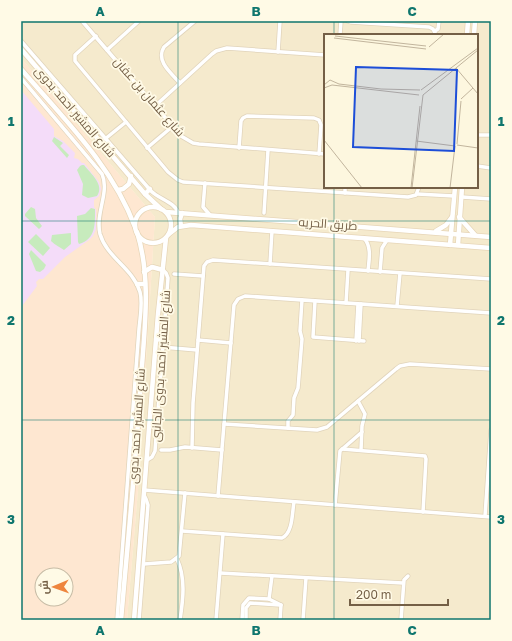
<svg xmlns="http://www.w3.org/2000/svg" width="512" height="641" font-family="'Golos Text',Cairo,sans-serif">
	<rect width="100%" height="100%" fill="#fdf7df"/>
	<path fill="#f5eacd" fill-rule="evenodd" d="M21,21h470v599h-364l11,-130 17,-273 -134,-159zM325,35h152v152h-152z"/>
	<path fill="#fee7d1" fill-rule="evenodd" d="M21,58l134,159 -17,273 -11,130h-106zM42,575h24v24h-24z"/>
	<path fill="#f4dcf9" d="M21,90l33,39v7l9,5 12,12 -1,5 4,1 4,4h2l15,19 2,7 -2,7 -5,4v7l2,3v19l-3,7 -4,4 -24,17 -22,22h-4l-3,3 1,4 -15,20z"/>
	<g fill="#c7ebbd">
		<path d="M54,137l9,6 -3,3 9,9 -2,3 -15,-17z"/>
		<path d="M82,165h2c7,9 21,20 13,31l-9,2 -6,-3 1,-11 -6,-14 3,-4z"/>
		<path d="M31,207l4,2 1,9 6,8 -3,3 -14,-13v-2z"/>
		<path d="M91,208l4,1c0,15 1,30 -16,35l-1,-2 -1,-26 8,-2z"/>
		<path d="M71,233v11l-7,6c-4,-3 -9,-5 -13,-9l1,-6z"/>
		<path d="M36,234l14,14 -7,8 -15,-14z"/>
		<path d="M31,250l15,15 -2,4 -4,3 -4,-1 -7,-17z"/>
	</g>
	<g fill="none" stroke-linecap="round" stroke-linejoin="round">
		<g stroke="#e1d4bb" stroke-width="5">
			<g id="street">
				<path d="M82,21l99,115 12,7 6,1 126,10"/>
				<path d="M348,21l3,1 78,5 4,2 3,6"/>
				<path d="M435,31l3,-2 1,-8"/>
				<path d="M340,35l1,-14"/>
				<path d="M96,36l-21,19v6l93,111 10,8 5,2 225,15 8,-2 3,-8"/>
				<path d="M21,41l130,150c8,8 25,12 27,22"/>
				<path d="M107,50l32,-29"/>
				<path d="M278,52l2,-31"/>
				<path d="M21,78l81,96c8,18 -7,39 -2,60 7,24 33,34 40,58 3,11 0,25 -1,37l-22,291"/>
				<path d="M180,83c-8,-9 -25,-22 -16,-36l31,-26"/>
				<path d="M155,106l57,-52 4,-3 11,-3 98,7"/>
				<path d="M477,135h14"/>
				<path d="M105,139l21,-17"/>
				<path d="M147,148l26,-22"/>
				<path d="M239,148l2,-27 2,-3 4,-2 67,2 5,2 2,5 -2,29"/>
				<path d="M477,166l14,2"/>
				<path d="M205,183l-2,24 7,8"/>
				<path d="M345,193v-6"/>
				<path d="M417,194l37,2"/>
				<path d="M462,197l29,2"/>
				<path d="M264,213l4,-63"/>
				<path d="M364,238c8,9 5,22 4,33"/>
				<path d="M270,264l2,-33"/>
				<path d="M380,272l2,-24 5,-8"/>
				<path d="M174,274l29,2"/>
				<path d="M315,301l-2,36 51,4"/>
				<path d="M346,303l2,-33"/>
				<path d="M397,306l3,-33"/>
				<path d="M198,340l33,3"/>
				<path d="M356,341l2,-37"/>
				<path d="M359,341l2,-37"/>
				<path d="M162,347l35,3"/>
				<path d="M358,401l7,13 -3,12 -1,24"/>
				<path d="M224,424l93,6 10,-3 69,-58 4,-3 10,-2 81,5"/>
				<path d="M288,428v-7l5,-6 1,-17 4,-10 4,-49 -2,-8 2,-31"/>
				<path d="M192,448l1,-45 11,-137 3,-4 6,-2 278,19"/>
				<path d="M342,449l83,7 1,3 -3,53"/>
				<path d="M161,450h9l15,-3 37,3"/>
				<path d="M147,460l5,-3 3,-6 13,-173 -2,-5 -3,-3"/>
				<path d="M144,490l347,27"/>
				<path d="M218,496l16,-191 4,-6 7,-3 246,17"/>
				<path d="M335,505l5,-54 22,-19"/>
				<path d="M485,516l6,-86"/>
				<path d="M182,531l100,7c11,-5 10,-25 12,-36"/>
				<path d="M177,559c9,19 6,41 3,61"/>
				<path d="M144,564l27,-2 8,-6 6,-63"/>
				<path d="M220,573l183,10"/>
				<path d="M269,599l3,-23"/>
				<path d="M139,620l9,-115 -2,-6 -2,-4"/>
				<path d="M216,620l7,-86"/>
				<path d="M242,620l1,-15 6,-7 20,1 12,6"/>
				<path d="M246,620v-12l4,-5 30,2"/>
				<path d="M280,620l1,-15"/>
				<path d="M303,620l3,-42"/>
				<path d="M401,620l3,-40 4,-4"/>
			</g>
		</g>
		<g stroke="#e7d6b8" stroke-width="6">
			<g id="secondary">
				<path d="M467,35l1,-14"/>
				<path d="M474,35l1,-14"/>
				<path d="M21,49l124,145 16,15"/>
				<path d="M21,69c42,49 91,96 114,158"/>
				<path d="M118,190l5,-1 6,-5 2,-8"/>
				<path d="M145,194l5,-5"/>
				<circle cx="153" cy="225" r="18"/>
				<path d="M166,212l325,25"/>
				<path d="M459,217l16,18"/>
				<path d="M181,226l-1,-7 2,-6"/>
				<path d="M436,231l10,-6 6,-8"/>
				<path d="M169,234l9,-7 13,-2 300,23"/>
				<path d="M450,245l5,-58"/>
				<path d="M458,245l4,-58"/>
				<path d="M144,272l8,-5 11,3"/>
				<path d="M137,284h8"/>
				<path d="M156,339l7,1"/>
				<path d="M121,620c7,-80 15,-160 20,-240 3,-49 11,-100 -4,-148"/>
				<path d="M134,620l24,-306 8,-76"/>
			</g>
		</g>
		<use href="#street" stroke="#fff" stroke-width="3.5"/>
		<use href="#secondary" stroke="#fff" stroke-width="4.5"/>
	</g>
	<path fill="none" stroke="#0f766e" stroke-width="1" stroke-opacity="0.55" d="M178,21v599M334,21v14M334,187v433M21,221h470M21,420h470"/>
	<g text-anchor="middle" stroke-width="3.5" stroke-linejoin="round" paint-order="stroke">
		<g font-size="12" fill="#745f46" stroke="#fffae6">
			<text transform="translate(149 97) rotate(49)" y="4">شارع عثمان بن عفان</text>
			<text transform="translate(75 112) rotate(49)" y="4">شارع المشير احمد بدوى</text>
			<text transform="translate(328 224) rotate(4)" y="4">طريق الحريه</text>
			<text transform="translate(161 366) rotate(-86)" y="4">شارع المشير احمد بدوى الجانبى</text>
			<text transform="translate(137 426) rotate(-86)" y="4">شارع المشير احمد بدوى</text>
		</g>
	</g>
	<g transform="translate(324 34)">
		<rect width="154" height="154" fill="#fdf7df"/>
		<path fill="none" stroke="#c2b59d" stroke-width="1" d="M11,2l91,10M10,4l92,11M105,13l15,-13M132,34l22,26M0,51l6,-5 9,4 42,5 39,1M0,54l8,-3 87,10M97,56l57,-42M99,61l55,-45M137,65l12,-11M0,106l38,48M92,107l39,5M133,110l4,-43M133,111l21,3M87,154l9,-82M88,154l11,-93M126,154l5,-42"/>
		<path fill="#1d4ed8" fill-opacity="0.15" stroke="#1d4ed8" stroke-width="2" d="M32,33l101,3 -3,81 -101,-4z"/>
		<rect width="154" height="154" fill="none" stroke="#745f46" stroke-width="2"/>
	</g>
	<rect width="512" height="641" fill="none" stroke="#fffae6" stroke-width="44"/>
	<g transform="translate(54 587) rotate(268)"><circle r="19" fill="#fffae6" stroke="#c7bca6"/>
	<path d="M0-3L7 15L0 10L-7 15Z" fill="#ee853d"/>
	<text y="-6" font-size="11" font-weight="bold" text-anchor="middle" fill="#745f46">ش</text>
	</g>
	<path d="M350 599v6h98v-6" fill="none" stroke="#745f46" stroke-width="2"/>
	<text x="356" y="599" font-size="12" fill="#745f46" stroke="#fffae6" stroke-width="3" paint-order="stroke">200 m</text>
	<rect x="22" y="22" width="468" height="597" fill="none" stroke="#0f766e" stroke-width="1.5"/>
	<g font-size="13" text-anchor="middle" font-weight="bold" fill="#0f766e">
		<text x="100" y="16">A</text>
		<text x="256" y="16">B</text>
		<text x="412" y="16">C</text>
		<text x="11" y="126">1</text>
		<text x="501" y="126">1</text>
		<text x="11" y="325">2</text>
		<text x="501" y="325">2</text>
		<text x="11" y="524">3</text>
		<text x="501" y="524">3</text>
		<text x="100" y="635">A</text>
		<text x="256" y="635">B</text>
		<text x="412" y="635">C</text>
	</g>
</svg>
